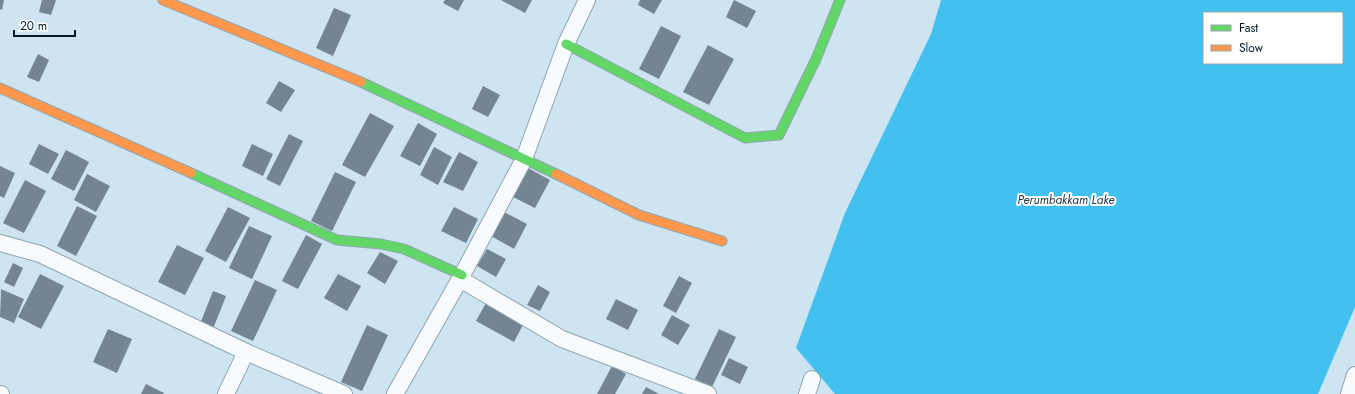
<svg xmlns="http://www.w3.org/2000/svg" width="1355" height="394" font-family="Jost,sans-serif">
	<rect width="100%" height="100%" fill="#cee4f0"/>
	<path fill="#42c1f1" fill-rule="evenodd" d="M941,0h414v307l-37,87h-483l-39,-46 49,-135 86,-179zM1204,13h138v50h-138z"/>
	<g fill="#738592">
		<path d="M0,0h4l-2,10 -2,-1z"/>
		<path d="M42,0h14l-5,15 -12,-3z"/>
		<path d="M445,0h19l-6,11 -15,-8z"/>
		<path d="M501,0h31l-7,13z"/>
		<path d="M640,0h22l-8,14 -16,-9z"/>
		<path d="M734,0l22,11 -9,17 -21,-11z"/>
		<path d="M334,8l17,7 -18,41 -17,-8z"/>
		<path d="M661,26l20,10 -22,43 -20,-10z"/>
		<path d="M708,45l26,14 -25,46 -26,-13z"/>
		<path d="M38,54l11,6 -10,22 -12,-5z"/>
		<path d="M279,81l16,9 -14,22 -15,-9z"/>
		<path d="M483,86l17,9 -12,22 -16,-8z"/>
		<path d="M370,113l24,13 -29,51 -23,-12z"/>
		<path d="M418,123l19,11 -17,32 -20,-10z"/>
		<path d="M289,134l14,7 -23,45 -14,-7z"/>
		<path d="M39,144l20,10 -11,20 -19,-10z"/>
		<path d="M252,144l21,10 -10,22 -21,-10z"/>
		<path d="M434,147l18,10 -14,28 -18,-10z"/>
		<path d="M66,150l23,12 -15,29 -23,-12z"/>
		<path d="M459,152l19,10 -15,29 -20,-9z"/>
		<path d="M0,166l15,7 -11,25 -4,-2z"/>
		<path d="M528,168l22,12 -15,28 -22,-11z"/>
		<path d="M335,172l21,10 -24,49 -21,-10z"/>
		<path d="M87,174l23,12 -14,26 -22,-12z"/>
		<path d="M25,180l21,11 -22,42 -21,-10z"/>
		<path d="M77,206l20,10 -21,40 -19,-10z"/>
		<path d="M228,207l22,11 -24,44 -21,-11z"/>
		<path d="M454,207l24,12 -12,24 -25,-12z"/>
		<path d="M504,212l23,12 -13,25 -23,-13z"/>
		<path d="M249,226l23,10 -20,43 -23,-11z"/>
		<path d="M306,235l16,9 -24,45 -16,-8z"/>
		<path d="M177,245l27,13 -19,37 -27,-13z"/>
		<path d="M487,249l19,10 -10,18 -19,-11z"/>
		<path d="M380,252l18,9 -13,23 -18,-11z"/>
		<path d="M13,263l10,5 -9,19 -10,-5z"/>
		<path d="M40,274l24,12 -23,43 -23,-12z"/>
		<path d="M338,274l23,12 -14,25 -23,-13z"/>
		<path d="M679,276l13,7 -16,30 -13,-7z"/>
		<path d="M255,280l22,10 -24,51 -22,-10z"/>
		<path d="M538,285l12,7 -10,19 -13,-6z"/>
		<path d="M1,289l23,10 -10,24 -14,-6z"/>
		<path d="M213,291l13,5 -13,33 -13,-5z"/>
		<path d="M616,299l22,11 -10,20 -22,-11z"/>
		<path d="M486,303l38,20 -10,19 -38,-21z"/>
		<path d="M672,315l18,10 -12,20 -17,-10z"/>
		<path d="M367,325l21,10 -26,56 -21,-9z"/>
		<path d="M108,329l24,10 -15,34 -24,-11z"/>
		<path d="M719,329l17,8 -24,50 -17,-8z"/>
		<path d="M729,358l19,9 -8,17 -19,-9z"/>
		<path d="M612,366l14,8 -11,20h-18z"/>
		<path d="M146,384l18,9 -1,1h-22z"/>
		<path d="M646,387l13,7h-17z"/>
	</g>
	<g fill="none" stroke-linecap="round" stroke-linejoin="round">
		<g stroke="#8ea4b0" stroke-width="18">
			<g id="street">
				<path d="M0,243l40,11 206,98 98,42"/>
				<path d="M460,279l102,60 146,55"/>
				<path d="M0,394h1"/>
				<path d="M226,394l20,-42"/>
				<path d="M395,394l65,-115 64,-120 42,-115 21,-44"/>
				<path d="M807,394l5,-15"/>
				<path d="M1349,394l6,-19"/>
			</g>
		</g>
		<g stroke="#8ea4b0" stroke-width="11">
			<g id="fast">
				<path d="M566,44l179,94 34,-3 37,-76 24,-59"/>
				<path d="M361,82l195,92"/>
				<path d="M191,173l146,67 44,4 23,5 58,26"/>
			</g>
		</g>
		<g stroke="#8ea4b0" stroke-width="11">
			<g id="slow">
				<path d="M163,0l198,82"/>
				<path d="M0,88l191,85"/>
				<path d="M556,174l83,41 83,26"/>
			</g>
		</g>
		<use href="#street" stroke="#f8fbfd" stroke-width="16"/>
		<use href="#fast" stroke="#63d668" stroke-width="9"/>
		<use href="#slow" stroke="#ff974d" stroke-width="9"/>
	</g>
	<g text-anchor="middle" stroke-width="4" stroke-linejoin="round" paint-order="stroke">
		<g font-size="12" font-style="italic" fill="#203743" stroke="#fff">
			<text x="1066" y="204">Perumbakkam Lake</text>
		</g>
	</g>
	<rect x="1203" y="12" width="140" height="52" fill="#ffffff" stroke="#99a3a8"/>
	<rect x="1211" y="25" width="20" height="6" fill="#63d668" stroke="#99a3a8"/>
	<text x="1239" y="32" font-size="12" fill="#001926">Fast</text>
	<rect x="1211" y="45" width="20" height="6" fill="#ff974d" stroke="#99a3a8"/>
	<text x="1239" y="52" font-size="12" fill="#001926">Slow</text>
	<path d="M14 30v6h61v-6" fill="none" stroke="#001926" stroke-width="2"/>
	<text x="20" y="30" font-size="12" fill="#001926" stroke="#ffffff" stroke-width="3" paint-order="stroke">20 m</text>
</svg>
